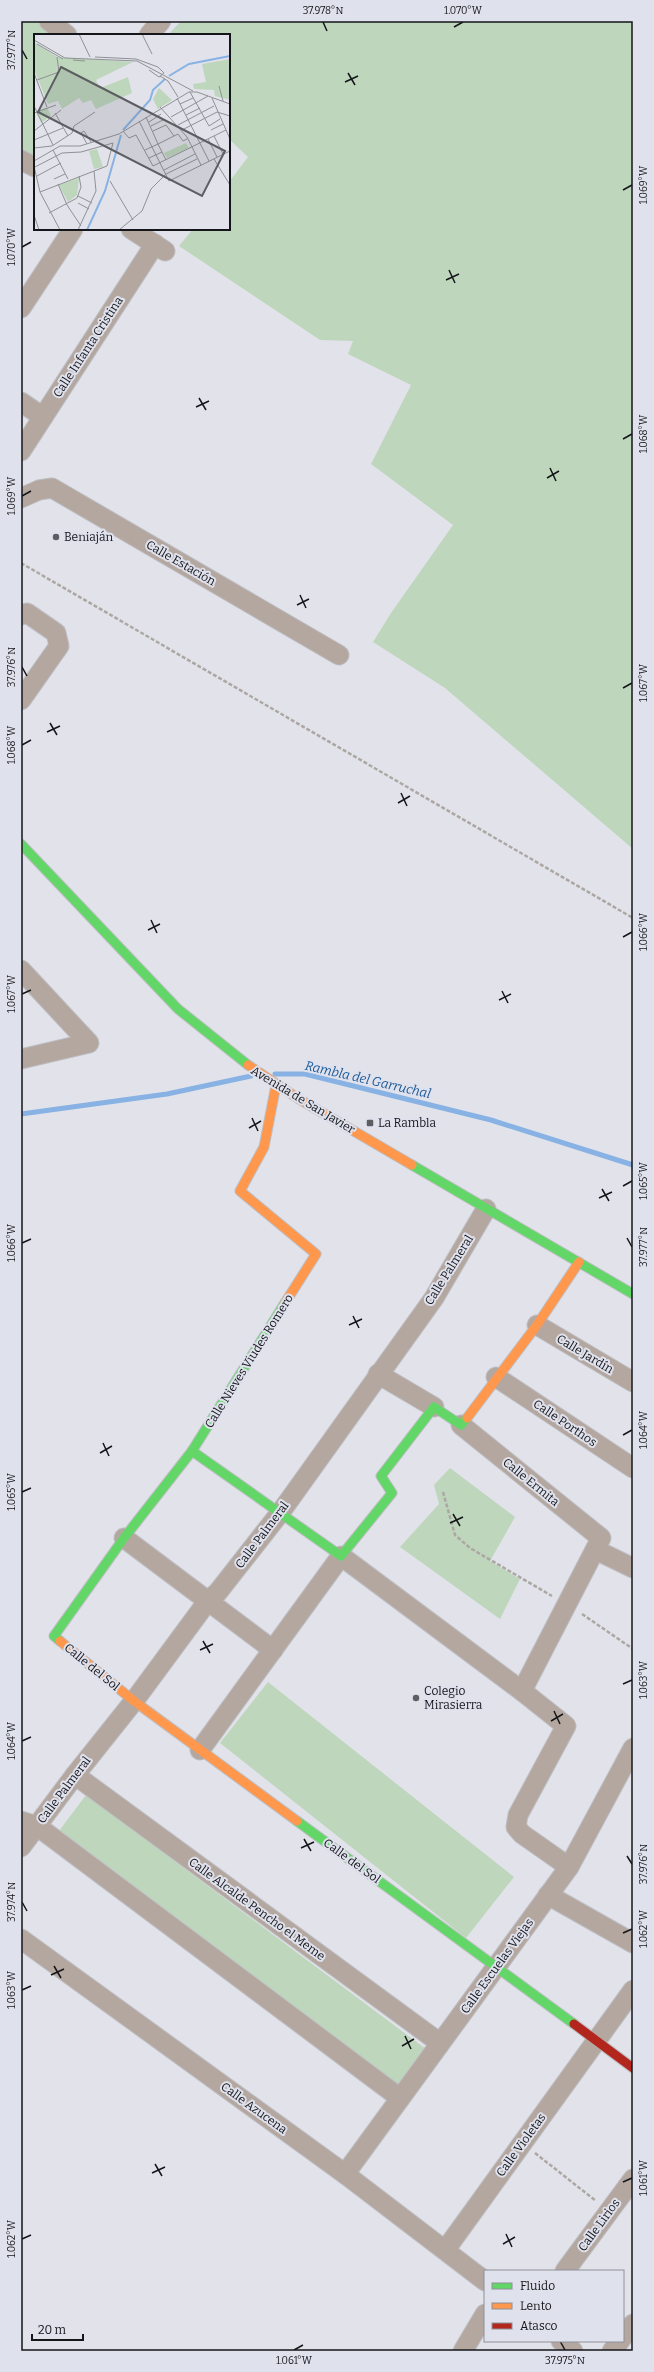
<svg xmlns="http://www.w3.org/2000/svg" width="654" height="2372" font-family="Bitter,serif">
	<rect width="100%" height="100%" fill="#e2e3ea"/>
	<g fill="#bdd6bc">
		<path d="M21,21h28l18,14h-32v132l-14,-7z"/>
		<path d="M181,21h452v828l-188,-161 -72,-46 18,-29 62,-88 -82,-61 40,-79 -63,-31 5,-13 -33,-1 -141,-94 14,-17h36v-47l19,-25 -19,-18v-104h-61z"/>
		<path d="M450,1468l65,49 -25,44 30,18 -20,40 -100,-72 39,-43 -5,-19z"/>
		<path d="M268,1682l246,195 -48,61 -246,-195z"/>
		<path d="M86,1795l344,257 -30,39 -344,-256z"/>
	</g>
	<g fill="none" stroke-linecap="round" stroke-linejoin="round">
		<g stroke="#88b2e4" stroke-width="5">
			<path d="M275,1074h30l186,46 142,45"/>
			<path d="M21,1114l146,-20 84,-18"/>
		</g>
		<g stroke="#bebfc4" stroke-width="21">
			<g id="street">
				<path d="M49,21l18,14"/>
				<path d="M149,35l12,-14"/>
				<path d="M21,160l14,7"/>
				<path d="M131,229l34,22"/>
				<path d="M21,308l52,-79"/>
				<path d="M21,402l22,15"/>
				<path d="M21,451l134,-207"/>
				<path d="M21,498l18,-8 13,-2 287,167"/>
				<path d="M21,615l6,-2 29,20 3,13 -38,54"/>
				<path d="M21,970l68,73 -68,16"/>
				<path d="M537,1325l96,57"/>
				<path d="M378,1374l56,33"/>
				<path d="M496,1377l137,91"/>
				<path d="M461,1425l140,113 -79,153 44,35 -48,89 -2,12 6,7 47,33"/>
				<path d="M124,1538l149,112"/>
				<path d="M596,1550l37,18"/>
				<path d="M200,1750l141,-194 181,135"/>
				<path d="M75,1775l365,268"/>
				<path d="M21,1821l16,5 363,272"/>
				<path d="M21,1847l54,-72 59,-74 73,-99 11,-10 62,-79 154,-215 52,-89"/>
				<path d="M548,1895l85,48"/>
				<path d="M21,1939l324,235 140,107"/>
				<path d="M345,2174l224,-307 64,-119"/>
				<path d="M446,2249l187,-259"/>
				<path d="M565,2271l68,-92"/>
				<path d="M623,2337l10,-13"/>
				<path d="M561,2341l12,10"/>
				<path d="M463,2351l22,-37"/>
				<path d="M612,2351l8,-10"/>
			</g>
		</g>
		<g stroke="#bebfc4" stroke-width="11">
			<g id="fast">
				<path d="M21,844l157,165 70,56"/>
				<path d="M412,1165l221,129"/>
				<path d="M192,1451l149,105 51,-63 -11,-17 53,-69 27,18 6,-7"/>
				<path d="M60,1641l-6,-5 70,-98 68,-87 93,-148"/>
				<path d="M297,1821l277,203"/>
			</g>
		</g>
		<g stroke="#bebfc4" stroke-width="11">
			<g id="slow">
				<path d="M248,1065l51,34 113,66"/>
				<path d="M276,1085l-12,62 -24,44 76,63 -31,49"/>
				<path d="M467,1418l70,-93 42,-63"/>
				<path d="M60,1641l74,60 163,120"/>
			</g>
		</g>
		<g stroke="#bebfc4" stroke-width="11">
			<path id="jam" d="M574,2024l59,44"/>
		</g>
		<g stroke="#ada7a4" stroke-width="2.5" stroke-dasharray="4 2" stroke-linecap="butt">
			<path d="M21,563l612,355"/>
			<path d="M443,1492l12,43 15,13 82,48"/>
			<path d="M582,1614l51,35"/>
			<path d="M535,2153l61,48"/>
		</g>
		<use href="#street" stroke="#b4a7a0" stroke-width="19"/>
		<use href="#fast" stroke="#63d668" stroke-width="9"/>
		<use href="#slow" stroke="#ff974d" stroke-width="9"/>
		<use href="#jam" stroke="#b3261e" stroke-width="9"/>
	</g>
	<path fill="none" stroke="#151619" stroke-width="1.5" d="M323,22l4,9M454,27l9,-5M22,50l5,9M348,73l7,12M345,82l13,-6M623,190l9,-5M22,247l9,-5M449,270l6,13M446,280l13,-6M199,398l7,12M196,407l13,-6M623,439l9,-5M550,468l6,13M547,478l12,-7M22,496l9,-5M300,595l6,13M297,605l12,-6M22,667l5,9M623,688l9,-5M50,723l7,12M47,732l13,-6M22,745l9,-5M401,793l6,13M398,803l12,-7M151,920l6,13M148,930l12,-6M623,937l9,-5M502,991l6,12M22,994l9,-4M499,1000l12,-6M252,1118l6,13M249,1128l12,-7M623,1186l9,-5M602,1189l7,12M599,1198l13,-6M627,1238l5,9M22,1243l9,-4M353,1316l6,12M349,1325l13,-6M623,1435l9,-5M103,1443l6,13M100,1453l12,-7M22,1492l9,-4M453,1514l7,12M450,1523l13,-6M203,1641l7,12M200,1650l13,-6M623,1684l9,-4M554,1711l6,13M551,1721l12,-7M22,1741l9,-4M304,1839l7,12M301,1848l13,-6M627,1856l5,8M22,1902l5,9M623,1933l9,-4M54,1966l7,12M51,1975l13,-6M22,1990l9,-4M405,2036l6,13M402,2046l12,-7M155,2164l7,12M152,2173l13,-6M623,2182l9,-4M506,2234l6,13M22,2239l9,-4M503,2244l12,-7M560,2341l5,9M294,2350l9,-5"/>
	<g fill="#5d5e62" stroke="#dfe1ed" stroke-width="1.5">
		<circle cx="56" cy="537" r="4"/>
		<rect x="366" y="1119" width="8" height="8" rx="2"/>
		<circle cx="416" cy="1698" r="4"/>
	</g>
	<g text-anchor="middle" stroke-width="4" stroke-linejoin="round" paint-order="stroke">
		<g font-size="12" fill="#151619" stroke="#dfe1ed">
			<text transform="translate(88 347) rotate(-57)" y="4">Calle Infanta Cristina</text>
			<text transform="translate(181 563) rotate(30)" y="4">Calle Estación</text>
			<text transform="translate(303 1100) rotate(31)" y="4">Avenida de San Javier</text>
			<text transform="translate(449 1270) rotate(-58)" y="4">Calle Palmeral</text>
			<text transform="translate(585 1354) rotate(31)" y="4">Calle Jardín</text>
			<text transform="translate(249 1361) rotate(-58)" y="4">Calle Nieves Viudes Romero</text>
			<text transform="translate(565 1423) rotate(34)" y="4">Calle Porthos</text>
			<text transform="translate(531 1482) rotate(39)" y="4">Calle Ermita</text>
			<text transform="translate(262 1535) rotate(-53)" y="4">Calle Palmeral</text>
			<text transform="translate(92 1667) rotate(39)" y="4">Calle del Sol</text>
			<text transform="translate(64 1790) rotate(-53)" y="4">Calle Palmeral</text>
			<text transform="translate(352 1861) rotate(36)" y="4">Calle del Sol</text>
			<text transform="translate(257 1909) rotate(36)" y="4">Calle Alcalde Pencho el Meme</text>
			<text transform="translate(497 1966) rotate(-54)" y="4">Calle Escuelas Viejas</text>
			<text transform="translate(254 2108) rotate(36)" y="4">Calle Azucena</text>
			<text transform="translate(521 2145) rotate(-54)" y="4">Calle Violetas</text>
			<text transform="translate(599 2225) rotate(-54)" y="4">Calle Lirios</text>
		</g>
		<g font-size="12" fill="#151619" stroke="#dfe1ed" text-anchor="start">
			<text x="64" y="541">Beniaján</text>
			<text x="378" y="1127">La Rambla</text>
			<text x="424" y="1695">Colegio<tspan x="424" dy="14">Mirasierra</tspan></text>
		</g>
		<g font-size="13" font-style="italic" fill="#1a5896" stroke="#dfe1ed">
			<text transform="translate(368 1079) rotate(13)" y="5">Rambla del Garruchal</text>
		</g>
	</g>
	<g transform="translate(34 34)">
		<rect width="196" height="196" fill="#e2e3ea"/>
		<path d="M0,8l23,15 76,5 -37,18 3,6 4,1 25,-10 4,16 -36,16 -5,-9 -8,3 -4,-5 -17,11 -4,-8 -10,3 -14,-35zM196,25v41l-15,-4 -1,-6 -20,-1 -1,-5 13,-2 -4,-18zM125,54l13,12 -14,9 -5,-10zM13,73l4,9 -10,7 -5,-11zM152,109l3,5 -22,10 -3,-5zM63,115l6,18 -9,2 -5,-18zM45,144l-2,17 -9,7 -9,-17z" fill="#bdd6bc"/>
		<path fill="none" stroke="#88b2e4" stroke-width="2" d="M135,42l20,-12 41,-8M89,96l27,-30 3,-10 12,-11M53,196l18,-39 16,-56"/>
		<path fill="none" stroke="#909196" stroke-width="1" d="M45,0l11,23M108,0l10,20M0,6l31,18 72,3 56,30M3,10l26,15M61,23l41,2 22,8 6,6 -5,4 -10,-7M39,26l12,1M0,39l13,34M126,42l8,5 10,16M3,46l22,-8 -2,-15M185,52l4,15M156,58l19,34 11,-7M143,64l32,63M178,64l18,41M146,70l13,-6M0,72l19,39M126,73l27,30 14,28M0,79l22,-8M21,79l13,23M152,81l14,-7M137,83l37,-21M105,87l30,60 61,-30M115,88l12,-8M144,91l36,-19M117,92l12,-6M148,96l35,-18 13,4M177,96l12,-6M0,97l27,-21M89,97l6,7 7,-3 17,31 73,-36M119,97l13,-6 8,11 4,-2 5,7 4,-2M180,102l9,18M174,105l9,18M0,106l29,-12M53,110l-6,-11 3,-2 7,11M0,114l18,-2 20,-13 2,-7 21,-14M19,116l15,29M111,116l13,-6 -12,-27M115,124l13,-6M180,125l16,26M132,126l-8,-16 16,-8M0,127l26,-15h20l39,-12 70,-42h8l33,12M0,132l6,26 20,38M1,133l27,-14 19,-1 32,-9 -6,23 -67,26M130,136l31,-16M3,142l24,-13M20,145l11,-5M76,147l23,39M24,150l9,21 14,21M44,162l14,7M44,169l11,6M15,179l28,-15 4,-11 -2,-11M0,181l5,15M44,196l18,-39 -2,-20M85,196l23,-19 9,-22 15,-15 31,-15"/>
		<path fill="#5d5e62" fill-opacity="0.15" stroke="#5d5e62" stroke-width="2" d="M27,33l164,84 -23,45 -164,-84z"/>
		<rect width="196" height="196" fill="none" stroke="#151619" stroke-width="2"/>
	</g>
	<rect width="654" height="2372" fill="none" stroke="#dfe1ed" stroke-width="44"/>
	<rect x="484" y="2270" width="140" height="72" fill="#dfe1ed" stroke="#8e9098"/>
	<rect x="492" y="2283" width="20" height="6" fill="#63d668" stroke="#8e9098"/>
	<text x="520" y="2290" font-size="12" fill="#151619">Fluido</text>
	<rect x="492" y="2303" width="20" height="6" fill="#ff974d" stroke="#8e9098"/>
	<text x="520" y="2310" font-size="12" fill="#151619">Lento</text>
	<rect x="492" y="2323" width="20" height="6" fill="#b3261e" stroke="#8e9098"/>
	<text x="520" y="2330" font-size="12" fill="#151619">Atasco</text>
	<path d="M32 2334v6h51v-6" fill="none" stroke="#151619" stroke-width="2"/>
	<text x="38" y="2334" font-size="12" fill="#151619" stroke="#dfe1ed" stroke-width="3" paint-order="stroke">20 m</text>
	<rect x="22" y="22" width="610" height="2328" fill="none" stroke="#151619" stroke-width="1.5"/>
	<g font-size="10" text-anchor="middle" fill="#151619">
		<text x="323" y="14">37.978°N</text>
		<text x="463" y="14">1.070°W</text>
		<text transform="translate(11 50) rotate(-90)" y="4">37.977°N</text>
		<text transform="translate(643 185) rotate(-90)" y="4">1.069°W</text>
		<text transform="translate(11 247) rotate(-90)" y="4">1.070°W</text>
		<text transform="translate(643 434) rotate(-90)" y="4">1.068°W</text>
		<text transform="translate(11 496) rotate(-90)" y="4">1.069°W</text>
		<text transform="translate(11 667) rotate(-90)" y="4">37.976°N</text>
		<text transform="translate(643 683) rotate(-90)" y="4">1.067°W</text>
		<text transform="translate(11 745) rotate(-90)" y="4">1.068°W</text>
		<text transform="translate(643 932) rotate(-90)" y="4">1.066°W</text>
		<text transform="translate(11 994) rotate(-90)" y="4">1.067°W</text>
		<text transform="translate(643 1181) rotate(-90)" y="4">1.065°W</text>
		<text transform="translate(11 1243) rotate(-90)" y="4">1.066°W</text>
		<text transform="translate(643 1247) rotate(-90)" y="4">37.977°N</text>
		<text transform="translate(643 1430) rotate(-90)" y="4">1.064°W</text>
		<text transform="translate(11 1492) rotate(-90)" y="4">1.065°W</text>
		<text transform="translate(643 1680) rotate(-90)" y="4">1.063°W</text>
		<text transform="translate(11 1741) rotate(-90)" y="4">1.064°W</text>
		<text transform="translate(643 1864) rotate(-90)" y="4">37.976°N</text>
		<text transform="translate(11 1902) rotate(-90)" y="4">37.974°N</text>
		<text transform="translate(643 1929) rotate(-90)" y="4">1.062°W</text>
		<text transform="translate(11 1990) rotate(-90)" y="4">1.063°W</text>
		<text transform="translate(643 2178) rotate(-90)" y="4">1.061°W</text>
		<text transform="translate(11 2239) rotate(-90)" y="4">1.062°W</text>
		<text x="294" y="2364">1.061°W</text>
		<text x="565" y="2364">37.975°N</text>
	</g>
</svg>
